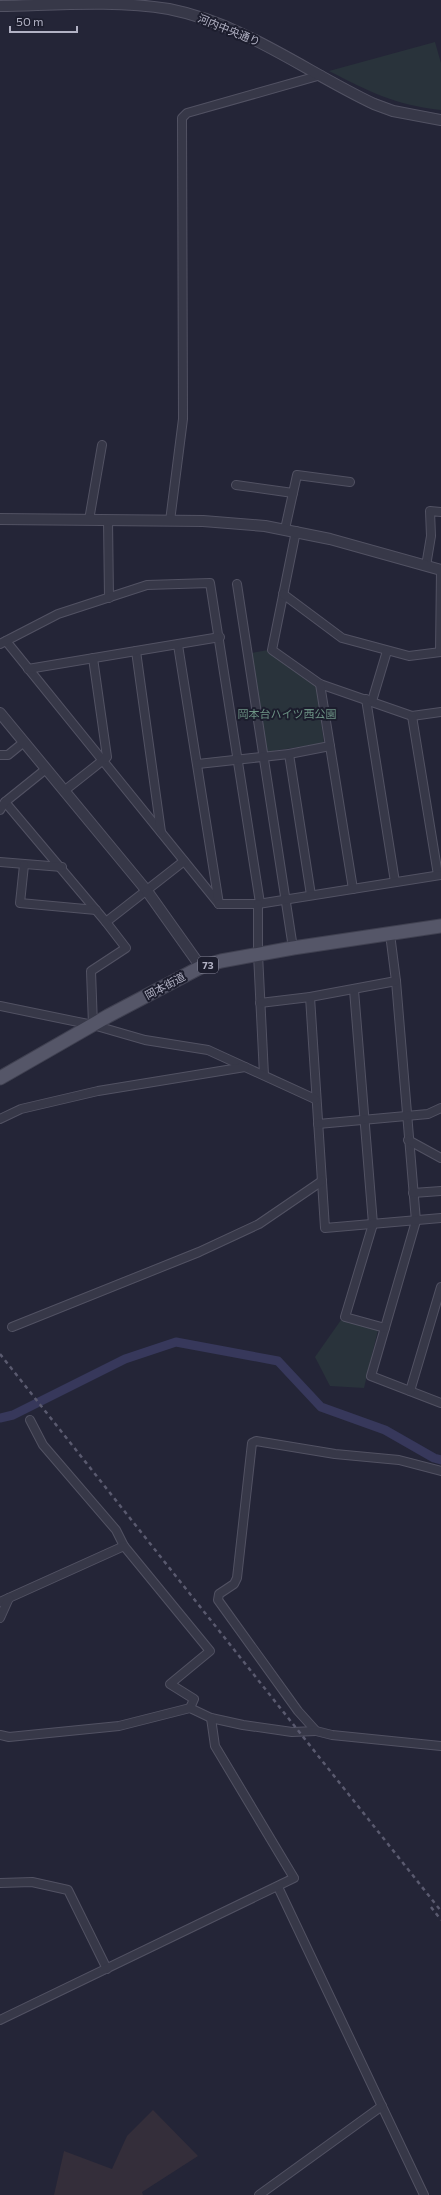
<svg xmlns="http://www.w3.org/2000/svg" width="441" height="2195" font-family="Commissioner,'Noto Sans JP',sans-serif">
	<rect width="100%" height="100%" fill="#242537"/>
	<path fill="#342e3a" d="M153,2110l45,46 -56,36 1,3h-89l10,-44 48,18 15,-33z"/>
	<g fill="#29333b">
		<path d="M435,42l6,21v47c-46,-5 -71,-18 -112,-39z"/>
		<path d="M268,650l48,34 8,59 -64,10 -14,-99z"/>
		<path d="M341,1320l37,10 -14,58 -34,-2 -15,-29z"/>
	</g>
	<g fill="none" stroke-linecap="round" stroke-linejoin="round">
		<path stroke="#37385b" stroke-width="9" d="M0,1418l13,-3 112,-56 51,-17 102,19 43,46 64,23 49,28 7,2"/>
		<g stroke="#525263" stroke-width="10">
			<g id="minor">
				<path d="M236,485l57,8"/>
				<path d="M89,520l13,-75"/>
				<path d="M108,520l1,78"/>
				<path d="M170,521l13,-102 -1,-301 5,-5 134,-38"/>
				<path d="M285,529l12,-54 53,7"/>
				<path d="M296,531l-24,119 48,34 92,32 29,-4"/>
				<path d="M426,566l5,-30 -1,-25 11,1"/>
				<path d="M237,584l56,364"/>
				<path d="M283,594l59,44 67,18 32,-4"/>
				<path d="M6,641l213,263"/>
				<path d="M0,644l58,-30 89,-29 63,-2 50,320"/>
				<path d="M178,645l41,259"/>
				<path d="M136,651l25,181"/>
				<path d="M440,652l1,-82"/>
				<path d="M28,669l192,-32"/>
				<path d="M320,684l33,205"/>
				<path d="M366,699l29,183"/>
				<path d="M372,701l15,-50"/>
				<path d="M412,716l26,159"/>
				<path d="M289,754l22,141"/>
				<path d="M0,755h8l16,-13"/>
				<path d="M198,764l91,-10 41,-8"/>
				<path d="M64,791l43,-34 -14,-99"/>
				<path d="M5,802l101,120 78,-61"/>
				<path d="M0,810l5,-8 41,-33"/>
				<path d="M0,862l62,5"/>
				<path d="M24,865l-4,38 76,7"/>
				<path d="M219,904h39l183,-29"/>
				<path d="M258,904v50l6,121"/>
				<path d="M390,934l6,47 20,240 -45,155 70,27"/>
				<path d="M354,990l19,234 -28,93 40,11"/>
				<path d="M310,997l15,231 116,-10"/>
				<path d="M260,1003l50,-6 86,-16"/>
				<path d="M0,1006l93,19 52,15 63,10 107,49"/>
				<path d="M93,1025l-2,-54 35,-23 -20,-26"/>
				<path d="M0,1119l21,-10 77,-18 147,-24"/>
				<path d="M318,1124l110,-10 13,-6"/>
				<path d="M408,1140l33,18"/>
				<path d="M413,1193l28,-2"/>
				<path d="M12,1327l187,-75 60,-28 63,-43"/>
				<path d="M410,1391l31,-104"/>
				<path d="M30,1420l13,25 73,85 8,16"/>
				<path d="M441,1471l-42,-11 -64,-6 -79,-13 -4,2 -15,135 -3,6 -15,10 -1,6 80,111 18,20 16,4 109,11"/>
				<path d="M0,1602l124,-56 86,105 -40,33 24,15 -4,9"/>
				<path d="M0,1618l9,-20"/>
				<path d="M0,1735l9,2 110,-11 71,-18 21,10 32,7 49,7 24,-1"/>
				<path d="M0,1883l32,-1 36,8 39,79"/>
				<path d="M278,1887l146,308"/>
				<path d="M0,2020l294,-142 -79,-132 -4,-28"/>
				<path d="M259,2195l123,-89"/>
			</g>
		</g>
		<g stroke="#525263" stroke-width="12">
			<g id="tertiary">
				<path d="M0,6c56,-1 114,-6 169,3 76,15 137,63 205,95l19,7 48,9"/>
				<path d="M0,519l203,2 62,5 65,13 111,31"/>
				<path d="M0,713l147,178 54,76"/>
			</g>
		</g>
		<g stroke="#404151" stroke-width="15">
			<path id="primary" d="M0,1078l108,-62 93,-49 20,-6 72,-13 148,-22"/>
		</g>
		<use href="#minor" stroke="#373848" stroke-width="8"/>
		<use href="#tertiary" stroke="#373848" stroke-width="10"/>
		<use href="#primary" stroke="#555668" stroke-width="13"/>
		<g stroke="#5a5a6f" stroke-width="2.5" stroke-dasharray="4 4" stroke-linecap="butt">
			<path d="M0,1354l441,557"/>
			<path d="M431,1907l10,13"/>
		</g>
	</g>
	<g text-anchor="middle" stroke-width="4" stroke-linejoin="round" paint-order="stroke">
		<rect fill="#1c1d2d" stroke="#858597" stroke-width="1" x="198" y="957" width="20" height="16" rx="3"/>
		<g font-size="10" font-weight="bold" fill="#b2b2c4">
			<text x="208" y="969">73</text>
		</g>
		<g font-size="11" fill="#b2b2c4" stroke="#1c1d2d">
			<text transform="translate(229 30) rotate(22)" y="4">河内中央通り</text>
			<text transform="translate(165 986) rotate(-28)" y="4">岡本街道</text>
		</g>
		<g font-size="11" fill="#6c9284" stroke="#1c1d2d">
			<text x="287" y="718">岡本台ハイツ西公園</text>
		</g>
	</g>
	<path d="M10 26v6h67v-6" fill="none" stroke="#b2b2c4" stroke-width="2"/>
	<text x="16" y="26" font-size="12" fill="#b2b2c4" stroke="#1c1d2d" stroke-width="3" paint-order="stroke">50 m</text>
</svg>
